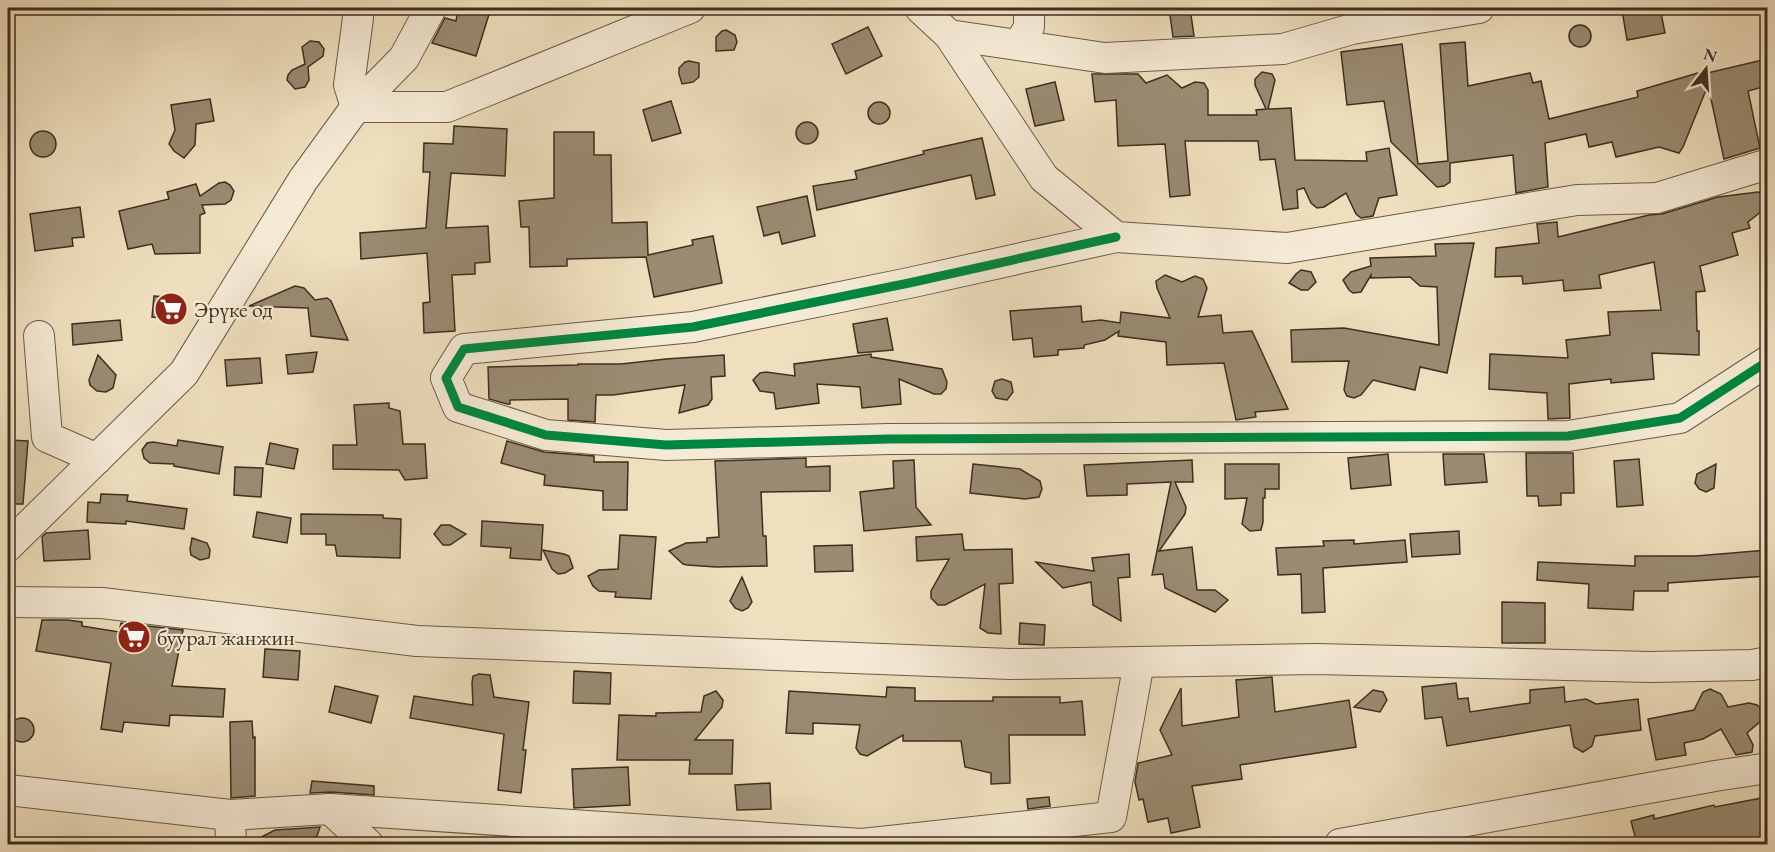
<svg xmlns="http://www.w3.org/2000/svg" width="1775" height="852" font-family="'EB Garamond',serif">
	<rect width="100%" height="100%" fill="#efdfbe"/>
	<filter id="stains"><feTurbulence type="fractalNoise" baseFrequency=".00333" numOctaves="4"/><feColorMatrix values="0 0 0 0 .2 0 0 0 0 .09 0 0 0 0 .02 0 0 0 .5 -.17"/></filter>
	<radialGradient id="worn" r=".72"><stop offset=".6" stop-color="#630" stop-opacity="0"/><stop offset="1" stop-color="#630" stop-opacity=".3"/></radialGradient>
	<g fill="#9a8b72" stroke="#3e2f1f" stroke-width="1.5">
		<path d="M458,8h33l-15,48 -44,-13 13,-25 11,3z"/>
		<path d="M1169,8h21l4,28 -21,1z"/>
		<path d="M1637,8h23l5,25 -38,7 -5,-30z"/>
		<circle cx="1580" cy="36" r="11"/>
		<path d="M868,27l14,29 -36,18 -14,-30z"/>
		<path d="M726,30l9,5 2,7 -3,8 -18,1v-14l6,-6z"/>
		<path d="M310,41l9,1 5,7 -1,7 -15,11 1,13 -4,7 -10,2 -8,-9 1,-5 4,-5 13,-6 -3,-17z"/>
		<path d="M1465,42l3,44 62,-13 3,10 8,-2 8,38 89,-22 -1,-6 61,-18 1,2 68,-16v27l-19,5 12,57 -36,11 -16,-74 -25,62 -4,6 -20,-6 -43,10 -4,-15 -23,5 -3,-13 -41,9 3,44 -32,6 -3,-38 -63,8v19l-6,4 -7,1 -46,-45 -7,-41 -37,4 -6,-53 61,-8 16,120 30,-3 -8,-117z"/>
		<path d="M689,61l10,2v14l-6,5 -11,2 -3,-10v-6l6,-6z"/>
		<path d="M1262,72l10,2 3,6 -7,29 23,-1 4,52 72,1 -1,-9 23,-4 8,47 -18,3 -6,18 -12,2 -5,-4 -10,-21 -22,14 -7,1 -6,-5 -7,-15 -7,2 1,18 -15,2 -8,-51 -15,1 -2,-19h-73l5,54 -20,2 -5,-53 -47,2 -2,-46 -21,2 -3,-28h46l8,9 21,-8 15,13 13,-6 9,1 4,7v25h49l-1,-5 10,-1 -11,-24v-6z"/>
		<path d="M1055,82l9,38 -29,6 -9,-37z"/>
		<path d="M210,99l4,22 -18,3 -1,21 -11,13 -10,-7 -5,-7 6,-14 -4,-25z"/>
		<path d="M671,101l10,32 -29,8 -9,-31z"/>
		<circle cx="879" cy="113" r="11"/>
		<circle cx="807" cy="133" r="11"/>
		<path d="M454,126l53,3 -2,47 -54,-3 -5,55 42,-2 2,36 -15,1v11l-23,1 3,56 -31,2 -1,-30 7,-1 -3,-49 -66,6 -1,-26 66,-5 4,-56h-7l1,-29 29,1z"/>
		<circle cx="43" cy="144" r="13"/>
		<path d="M554,132h40v23h17l1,68 35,-1 1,33 45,-10 -1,-5 21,-4 9,47 -68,14 -8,-40 -79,2v7l-37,1 -1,-40h-8l-2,-26 35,-3z"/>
		<path d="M982,138l13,57 -19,4 -5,-24 -154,35 -4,-24 44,-7 -2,-8 69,-17 -1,-3z"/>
		<path d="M225,182l5,3 4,6 -3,9 -6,4 -23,1 3,8 -5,2v38l-45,1 -3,-10 -24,5 -9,-38 50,-12 -2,-7 29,-8 4,12 19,-13z"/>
		<path d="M1758,192l8,4 1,11 -19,15 2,6 -18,5 6,22 -38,11 5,25 -9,1 1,39h2v24l-47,-2 2,26 -43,4v-4l-42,5 1,34 -22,1 -1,-26 -58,-4 1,-35 78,4 -2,-18 44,-5 -2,-23 53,-2 -7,-48 -55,13 2,13 -37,3 -1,-11 -40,4 -1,-8 -27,1 1,-29 43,-5 -2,-19 20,-2 1,15 91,-22 13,-1 56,-17z"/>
		<path d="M807,196l8,40 -33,8 -3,-12 -15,4 -7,-29z"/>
		<path d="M80,207l4,30 -12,1 1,8 -38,5 -5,-37z"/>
		<path d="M1474,243l-27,130 -27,-6 -5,23 -42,-10 -12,15 -7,3 -7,-2 -3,-6 5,-29 -57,1 -1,-32 53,-2 95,17 -2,-58 -17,-1 -10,-9 -39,1v-3l-10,17 -8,1 -4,-3 -6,-10 8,-8 20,-6 -1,-8 66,-2 -1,-12z"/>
		<path d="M1301,270l10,2 5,10 -8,8h-7l-12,-7 7,-9z"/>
		<path d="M1165,275l17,7 13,-6 8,3 4,9 -9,29 23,-2 2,18 29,-2 36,78 -33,3 1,5 -20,3 -12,-57 -57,2 -1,-23 -48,-6 1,-5 -14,9 -21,5v3l-26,2v5l-24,2 -2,-19 -19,2 -3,-29 71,-5 1,16 19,-2 19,3 1,-11 49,6 -13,-30 -1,-7z"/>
		<path d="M295,286l9,2 11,12 12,-2 4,3 17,39 -37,-4 -3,-28 -59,-2z"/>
		<path d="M154,296l26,2 -1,21 -27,-2z"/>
		<path d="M887,318l6,32 -35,3 -5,-29z"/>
		<path d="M120,320l2,20 -49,5 -1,-21z"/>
		<path d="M317,352l-4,20 -25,2 -2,-19z"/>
		<path d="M871,354v3l71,12 5,13 -1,7 -5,5h-7l-35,-15 2,25 -39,4 -2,-21 -43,-3 2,19 -43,6 -2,-16 -14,-2 -7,-11 7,-7 6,-1 29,4 -1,-12z"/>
		<path d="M98,355l18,20 -3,13 -7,4 -9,-1 -7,-6 -1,-5z"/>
		<path d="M724,355l1,21 -14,1 1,22 -4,6 -29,8 6,-28 -72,10h-17l-1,27 -27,-2v-21l-58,1v4h-3l-18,-5 -1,-32 90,-2v-1h43l45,-5z"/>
		<path d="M260,358l2,25 -35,3 -2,-26z"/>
		<path d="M1002,379l9,3 2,10 -6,8 -11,-2 -4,-7 3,-10z"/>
		<path d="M389,403v5l11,3 3,33h22l2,34 -22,2 -6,-10 -66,-1v-24h24l-3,-40z"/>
		<path d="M8,440l20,1 -5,63h-15z"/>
		<path d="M178,440l45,7 -4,27 -45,-8v-2l-24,-1 -6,-5 -2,-8 5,-7 6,-1 24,4z"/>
		<path d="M507,441l37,11 50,4v6h34l-1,48h-24v-19l-59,-6 1,-10 -44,-12z"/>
		<path d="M270,443l28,6 -4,20 -28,-5z"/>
		<path d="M1526,453h47l1,40h-13v12l-22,1 -1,-10h-11z"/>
		<path d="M1388,454l3,31 -40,4 -3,-31z"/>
		<path d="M1443,454h41l3,28 -42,3z"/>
		<path d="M806,458v9l24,-1v25l-69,1 2,44h3l1,30 -51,1 -29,-2 -4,-1 -14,-13 17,-8 21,-1v-4l12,-1 -4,-76z"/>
		<path d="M1639,459l4,46 -26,2 -3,-46z"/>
		<path d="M914,460l2,47 15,18 -67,6 -4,-39 34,-4 -1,-27z"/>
		<path d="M1192,460l1,22h-18l11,25 -1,7 -26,37 33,-4 5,43h18l13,10 -13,12 -50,-24 -2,-14 -11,1 19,-93 -44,2v11l-40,1 -3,-31z"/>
		<path d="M973,464l47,5 20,12 2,8 -3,8 -14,2 -55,-6z"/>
		<path d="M1225,464h54v25h-14v9h-2v24l-2,8 -11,1 -8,-7 5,-26 -22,1z"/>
		<path d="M1716,464l-2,24 -8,4 -7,-3 -4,-6 2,-9z"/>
		<path d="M235,467l28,1 -2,29 -27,-2z"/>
		<path d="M101,494l27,1 -1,6 60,8 -3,20 -58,-8v3l-39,-2 1,-20 12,1z"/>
		<path d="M257,512l34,6 -4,25 -34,-6z"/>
		<path d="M301,514l82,1v3l18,1 -1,39 -63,-2 -2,-11h-9v-11h-25z"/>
		<path d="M482,521l61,4 -2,35 -31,-2 1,-10 -30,-2z"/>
		<path d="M441,525h9l16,9 -16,11h-7l-9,-11z"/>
		<path d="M88,530l2,29 -46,2 -2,-24 4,-4z"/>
		<path d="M1459,531l1,23 -48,3 -2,-23z"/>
		<path d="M962,534l2,16 48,-1 1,34 -14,1 2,50 -13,-1 -8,-5 5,-44 -40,21h-7l-7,-7v-7l18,-32 -32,2 -1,-24z"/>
		<path d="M620,535l36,2 -5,62 -36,-2 1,-5 -17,-1 -6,-5 -5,-10 11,-6 19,-1z"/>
		<path d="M192,538l15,5 3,7 -1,8 -9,2 -9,-5 -1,-6z"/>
		<path d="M1354,540v4l51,-4 2,22 -84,6 2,44 -23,1 -1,-39 -23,1 -2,-27 48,-2 -1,-5z"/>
		<path d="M852,545l1,26 -38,1 -1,-26z"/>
		<path d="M543,550l21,4 5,2 4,12 -8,5 -7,1 -6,-5z"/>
		<path d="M1767,550v26l-99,7v8h-34l-1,19 -45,-2 1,-24 -52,-4 1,-18 97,4v-10h61z"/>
		<path d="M1129,554l1,23 -12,1 3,43 -28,-16 -2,-23 -28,6 -27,-26 58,9 -2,-13z"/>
		<path d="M742,577l10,25 -4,6 -6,3 -7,-3 -5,-7z"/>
		<path d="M1502,602l43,1v40h-43z"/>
		<path d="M42,620h25l15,2v4l37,6 2,-9 62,7 -11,56 53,3 -2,28 -53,-2 -1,11 -45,-4 -2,10 -21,-3 10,-66 -75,-12z"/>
		<path d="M1020,623l25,2 -1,20 -25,-1z"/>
		<path d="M265,649l35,2 -2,29 -35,-3z"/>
		<path d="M574,671l37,2 -1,31 -37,-1z"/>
		<path d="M479,674l11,1 4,22 35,5 -6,48h3l-5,43 -23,-3 6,-56 -94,-16 4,-22 59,9 -1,-22 1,-7z"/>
		<path d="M1272,677l3,35 74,-12 7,47 -116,18 2,14 -50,7 8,41 -29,6 -3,-15 -20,4 -5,-23 -4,1 -4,-18 3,-19 34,-8 -12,-25 21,-42 1,38 57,-9 -3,-37z"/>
		<path d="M1456,683l2,16 10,-1 2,14 60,-9v-13l34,-3 1,15 21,-3 10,5 42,-5 3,31 -46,6 -3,10 -9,6 -9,-5 -4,-22 -123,21 -5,-29 -17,2 -3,-32z"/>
		<path d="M335,686l43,10 -7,27 -42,-11z"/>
		<path d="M887,687l28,1v13h78v-4h67v6l22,-2 3,34h-76l1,48 -19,1v-11l-26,-6 -4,-26h-58v-6l-36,21 -7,-2 -4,-6 4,-23 -47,-2v11l-27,-1 3,-42 97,6z"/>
		<path d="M1710,689l11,5 7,13 21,-4 8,2 3,3 2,12 -15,13 6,12 -1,7 -16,3 -15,-26 -18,10 -19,4 2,12 -30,5 -8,-41 46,-9 9,-18z"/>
		<path d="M1373,690l10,2 4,8 -7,12 -26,-5z"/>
		<path d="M716,691l7,9 -1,7 -27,33h38l-1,34h-43l1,-14h-73l2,-45 37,1v-3l45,-1 3,-16z"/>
		<circle cx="22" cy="730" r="12"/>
		<path d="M252,721l1,17 2,-1v59l-24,2 -1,-76z"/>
		<path d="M628,767l2,38 -56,3 -2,-39z"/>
		<path d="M312,781l62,5v9l-43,-3 -21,1z"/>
		<path d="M770,783l1,26 -34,1 -2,-25z"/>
		<path d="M1049,797l1,9 -22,3 -1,-10z"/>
		<path d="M1767,797v47h-130l-6,-23 23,-6v4l60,-14 1,2z"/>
		<path d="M320,827l-3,9 -12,8h-57l27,-14z"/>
	</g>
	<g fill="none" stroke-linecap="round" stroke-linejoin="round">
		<g stroke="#6a5b47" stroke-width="32">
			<g id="minor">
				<path d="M357,8l1,10 -9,67 7,22h91l243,-99"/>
				<path d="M920,8l29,27 95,143 72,59 171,11 290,-48 80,-2 111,-34"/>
				<path d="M949,35l156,23 178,-9 69,-20 127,-21"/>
				<path d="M1019,45l10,-18v-19"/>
				<path d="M1116,237l-207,46 -216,44 -229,22 -18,29 12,29 88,28 120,10 223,-6 679,-3 112,-18 88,-57"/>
				<path d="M39,336l8,101 50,22"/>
				<path d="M8,546l176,-173 119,-193 53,-73 48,-49 27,-50"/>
				<path d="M8,602l94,1 315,38 593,23 306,-5 334,8 102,-2 16,-3"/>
				<path d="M8,790l222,25 100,-6 38,35"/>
				<path d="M330,809l532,35 249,-27 28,-155"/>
				<path d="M230,815l1,29"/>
				<path d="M1340,844l375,-68 53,-8"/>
			</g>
		</g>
		<use href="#minor" stroke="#f5ead5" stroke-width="30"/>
		<g stroke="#f5ead5" stroke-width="13">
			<path id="cycleway" d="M1116,237l-207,46 -216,44 -229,22 -18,29 12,29 88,28 120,10 223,-6 679,-3 112,-18 88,-57"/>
		</g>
		<use href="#cycleway" stroke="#00873e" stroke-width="9"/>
	</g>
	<defs>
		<g id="supermarket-disc" transform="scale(1.725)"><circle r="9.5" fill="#8f2418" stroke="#f5ead5"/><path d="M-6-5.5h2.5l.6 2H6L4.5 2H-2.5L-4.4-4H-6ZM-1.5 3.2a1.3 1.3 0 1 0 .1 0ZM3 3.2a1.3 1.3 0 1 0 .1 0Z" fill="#fff"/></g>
	</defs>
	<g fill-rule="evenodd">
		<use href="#supermarket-disc" x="171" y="309"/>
		<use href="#supermarket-disc" x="134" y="637"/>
	</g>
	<g text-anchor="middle" stroke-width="4.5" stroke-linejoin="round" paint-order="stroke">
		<g font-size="22" fill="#3e2f1f" stroke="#f5ead5" text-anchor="start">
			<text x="194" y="317">Эрүке од</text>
			<text x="157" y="645">буурал жанжин</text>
		</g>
	</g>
	<rect width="1775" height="852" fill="none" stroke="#efdfbe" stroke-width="30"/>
	<rect x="9" y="9" width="1757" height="834" fill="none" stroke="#3e2f1f" stroke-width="3"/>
	<rect x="15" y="15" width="1745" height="822" fill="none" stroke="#3e2f1f" stroke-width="1.5"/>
	<g transform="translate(1706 69) rotate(17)" stroke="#f5ead5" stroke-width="4.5" paint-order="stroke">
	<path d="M0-4.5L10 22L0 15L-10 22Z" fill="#3e2f1f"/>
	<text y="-9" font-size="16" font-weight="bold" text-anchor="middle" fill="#3e2f1f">N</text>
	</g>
	<rect width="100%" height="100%" filter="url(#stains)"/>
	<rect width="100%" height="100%" fill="url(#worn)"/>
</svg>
